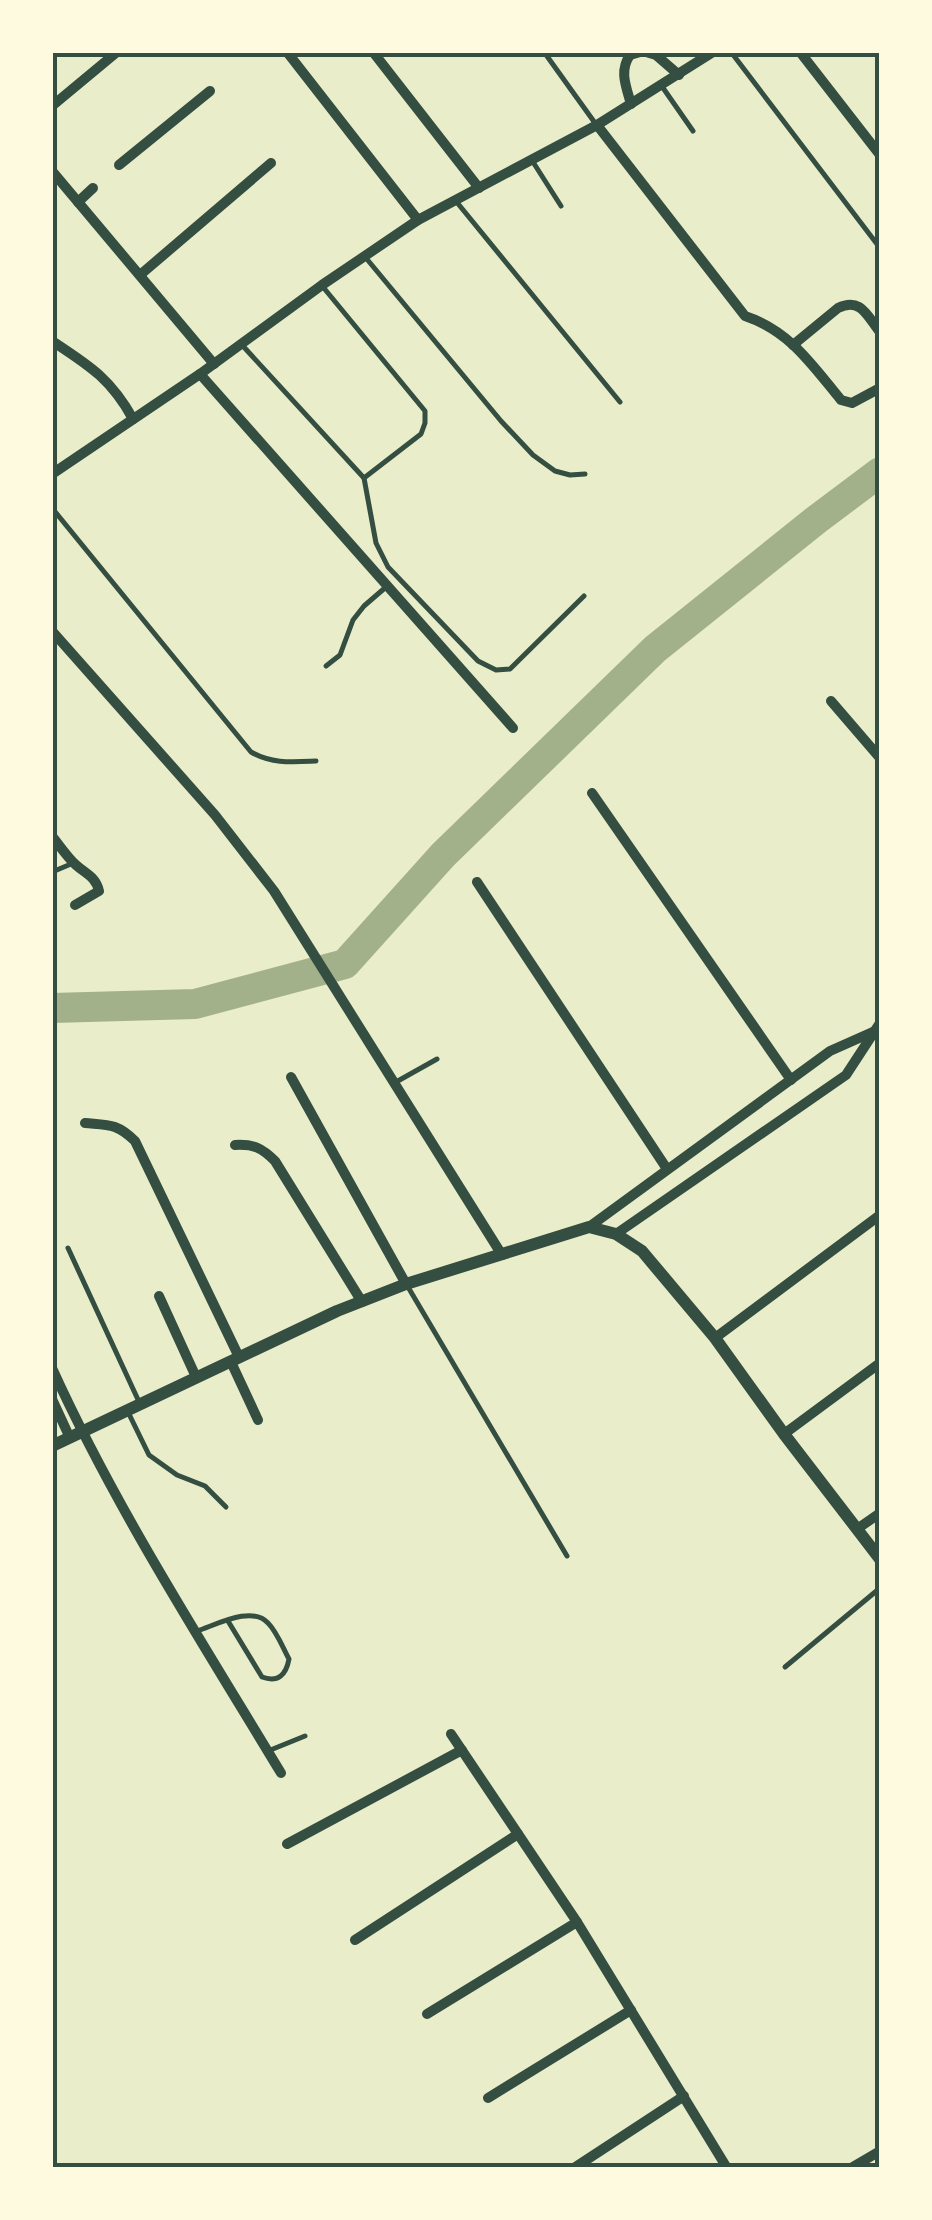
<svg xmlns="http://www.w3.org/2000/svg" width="932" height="2220" font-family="Cabin,sans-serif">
	<rect width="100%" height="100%" fill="#e9edc9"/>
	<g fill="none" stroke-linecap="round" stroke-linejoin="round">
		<path stroke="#a3b18a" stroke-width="30" d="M52,1008l143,-4 150,-40 98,-109 212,-206 161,-129 64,-48"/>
		<g stroke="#344e41" stroke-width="5">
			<path d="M544,52l51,71"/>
			<path d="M731,52l149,196"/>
			<path d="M661,85l32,46"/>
			<path d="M533,162l28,44"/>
			<path d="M455,200l165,202"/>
			<path d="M366,258l135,163 32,34 22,16 15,4 15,-1"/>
			<path d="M242,345l122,133 57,-44 4,-11v-12l-102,-124"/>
			<path d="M364,478l12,65 12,24 90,94 18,9 14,-1 74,-73"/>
			<path d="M52,508l199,244c21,12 41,10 65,9"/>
			<path d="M326,666l14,-11 13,-35 11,-14 22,-19"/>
			<path d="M52,872l19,-8"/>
			<path d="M396,1082l41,-23"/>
			<path d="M68,1248l72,156"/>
			<path d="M408,1287l159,269"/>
			<path d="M128,1412l21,43 28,20 28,11 21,21"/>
			<path d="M197,1631c19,-6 55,-26 71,-8 9,9 15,25 21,36 -3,16 -11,24 -27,18l-34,-56"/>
			<path d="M785,1667l95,-79"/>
			<path d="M268,1751l37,-15"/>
		</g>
		<g stroke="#344e41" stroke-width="10">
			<path d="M287,52l131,168"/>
			<path d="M373,52l106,136"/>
			<path d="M646,52l10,3 23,20"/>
			<path d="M800,52l80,103"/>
			<path d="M631,104c-5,-18 -12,-33 -1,-49l10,-3"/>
			<path d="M52,106l65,-54"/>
			<path d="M597,125l148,191c45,15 67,49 96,84l11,3 28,-15"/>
			<path d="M119,165l91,-74"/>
			<path d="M52,171l162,193"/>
			<path d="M78,202l15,-14"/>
			<path d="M140,275l131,-112"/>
			<path d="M52,341c38,25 59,38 81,78"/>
			<path d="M793,345l45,-37c23,-11 29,8 42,24"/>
			<path d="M200,374l313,354"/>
			<path d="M52,474l148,-100 122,-89 96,-65 179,-95 116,-73"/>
			<path d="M52,631l163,184 59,76 228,364"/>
			<path d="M831,701l49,57"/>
			<path d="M592,793l199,287"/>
			<path d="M52,836c8,10 15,21 24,29 10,9 20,12 23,26l-24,14"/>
			<path d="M477,882l190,287"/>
			<path d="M291,1077l115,207"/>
			<path d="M85,1123c23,2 32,0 50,18l104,216"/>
			<path d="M235,1145c19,-1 27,3 40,16l87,141"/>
			<path d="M589,1227l241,-176 45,-20"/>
			<path d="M616,1234l230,-159 34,-52"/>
			<path d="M159,1296l37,81"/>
			<path d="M715,1338l165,-123"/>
			<path d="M231,1362l27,58"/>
			<path d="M52,1368c63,139 150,274 229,405"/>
			<path d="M52,1399l18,39"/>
			<path d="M784,1434l96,-71"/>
			<path d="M857,1529l23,-16"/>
			<path d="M451,1734l126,188 150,246"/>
			<path d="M287,1844l175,-94"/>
			<path d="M355,1940l163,-106"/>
			<path d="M427,2014l150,-92"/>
			<path d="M488,2098l143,-88"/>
			<path d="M574,2168l110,-72"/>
			<path d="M851,2168l29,-17"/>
		</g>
		<path stroke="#344e41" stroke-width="12" d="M52,1446l285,-135 69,-27 183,-57 27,7 26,17 73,87 69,96 96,125"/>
	</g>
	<rect width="932" height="2220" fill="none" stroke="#fefae0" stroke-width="110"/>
	<rect x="55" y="55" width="822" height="2110" fill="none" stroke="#344e41" stroke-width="4"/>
</svg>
